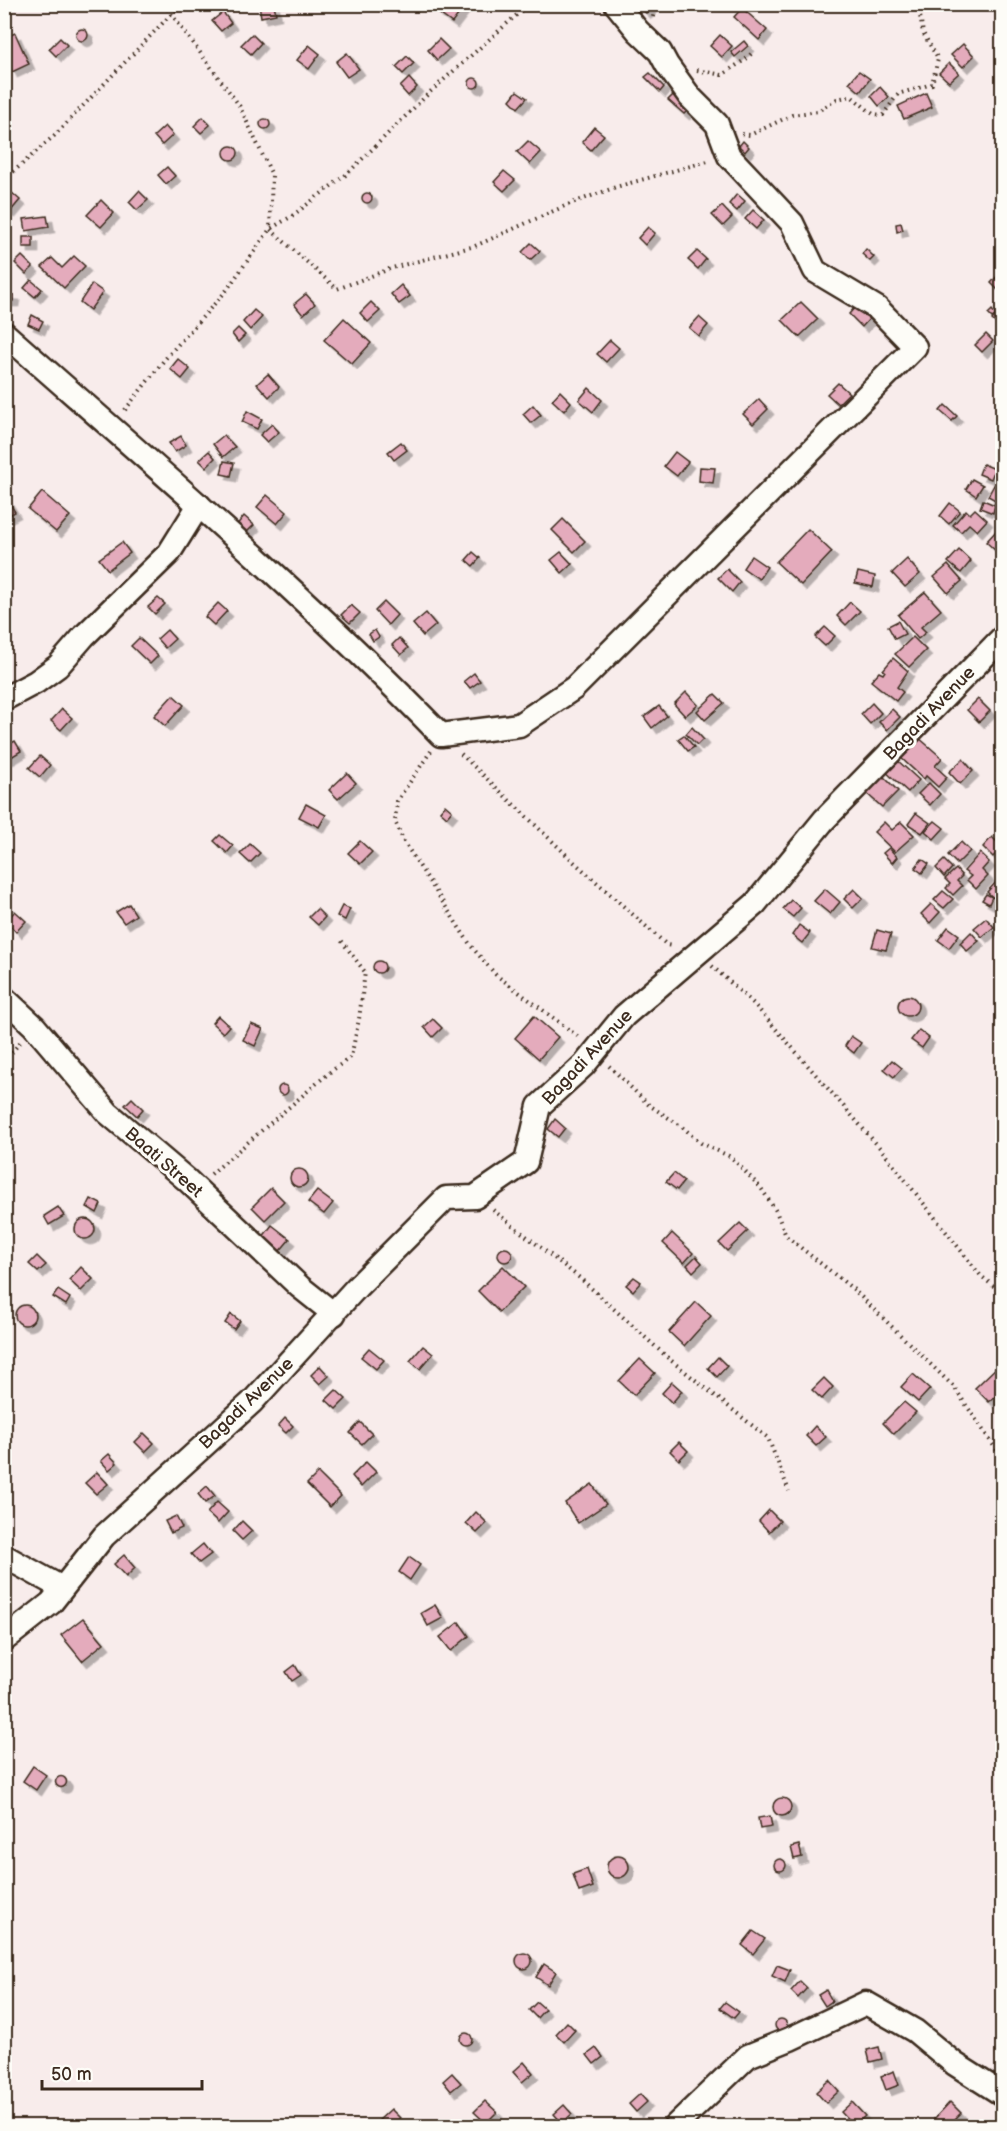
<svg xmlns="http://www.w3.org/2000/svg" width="1007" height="2131" font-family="'Balsamiq Sans',sans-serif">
	<defs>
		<filter id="shadow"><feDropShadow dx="5.5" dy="5.5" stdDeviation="0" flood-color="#0004"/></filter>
	</defs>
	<rect width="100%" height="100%" fill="#f8eceb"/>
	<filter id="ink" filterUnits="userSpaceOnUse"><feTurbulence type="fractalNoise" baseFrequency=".0167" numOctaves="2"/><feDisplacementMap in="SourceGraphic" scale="12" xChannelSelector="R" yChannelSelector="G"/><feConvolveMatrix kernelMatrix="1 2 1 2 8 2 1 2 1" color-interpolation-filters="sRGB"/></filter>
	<g filter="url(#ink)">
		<g fill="#e4abbc" stroke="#3b2a1e" stroke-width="1.5" filter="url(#shadow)">
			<path d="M259,4h15l2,10 -15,3z"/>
			<path d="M443,4h19l3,2 -13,17 -15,-11z"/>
			<path d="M636,4h18l-8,9z"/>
			<path d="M742,8l25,22 -8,10 -25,-23z"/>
			<path d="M223,12l8,11 -10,8 -9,-10z"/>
			<circle cx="82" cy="35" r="6"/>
			<path d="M15,33l14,31 -17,8 -8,-16v-18z"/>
			<path d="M252,34l9,9 -10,11 -10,-9z"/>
			<path d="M720,35l12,11 -10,11 -12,-11z"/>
			<path d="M60,38l7,7 -11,11 -7,-7z"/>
			<path d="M439,39l10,10 -12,11 -9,-10z"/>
			<path d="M744,41l4,5 -13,11 -4,-5z"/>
			<path d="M963,44l11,12 -11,11 -12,-12z"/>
			<path d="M309,45l11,9 -11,15 -12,-9z"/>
			<path d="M347,53l12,16 -12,8 -11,-15z"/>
			<path d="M407,56l7,7 -11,11 -7,-7z"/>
			<path d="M949,63l10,10 -10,9 -10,-9z"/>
			<path d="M859,71l11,8 -10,13 -11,-9z"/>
			<path d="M650,73l14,14 -4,5 -15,-15z"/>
			<circle cx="474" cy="83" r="5"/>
			<path d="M409,78l8,9 -9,9 -8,-9z"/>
			<path d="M880,87l9,10 -10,9 -8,-10z"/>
			<path d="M517,91l10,7 -9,10 -8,-8z"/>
			<path d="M926,93l6,14 -28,12 -6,-13z"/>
			<path d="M673,95l16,14 -5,5 -16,-14z"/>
			<path d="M203,117l7,8 -9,8 -7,-7z"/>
			<circle cx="265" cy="124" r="5"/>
			<path d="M165,126l8,9 -11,10 -8,-9z"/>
			<path d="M594,127l10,8 -13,15 -9,-8z"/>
			<path d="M528,141l13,11 -11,12 -13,-12z"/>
			<path d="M743,141l6,6 -4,5 -6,-6z"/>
			<circle cx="231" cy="153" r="7"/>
			<path d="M167,167l8,9 -9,8 -8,-9z"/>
			<path d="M504,171l11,9 -11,11 -10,-9z"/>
			<path d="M139,191l9,9 -11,10 -8,-8z"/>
			<path d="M11,192l9,8 -10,12 -6,-4v-9z"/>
			<circle cx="367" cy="198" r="5"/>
			<path d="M737,194l8,7 -8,10 -8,-7z"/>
			<path d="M101,200l13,13 -13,14 -14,-12z"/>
			<path d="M722,206l10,11 -9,9 -11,-11z"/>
			<path d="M753,210l11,10 -8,9 -11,-10z"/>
			<path d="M47,216l2,11 -23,4 -2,-12z"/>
			<path d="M901,223l2,7 -6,2 -1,-8z"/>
			<path d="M648,227l7,6 -10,12 -7,-7z"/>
			<rect x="23" y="237" width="10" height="10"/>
			<path d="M531,243l9,8 -10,9 -8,-8z"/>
			<path d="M866,249l8,8 -4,4 -8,-7z"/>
			<path d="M697,251l9,8 -8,10 -10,-9z"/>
			<path d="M22,256l11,11 -7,7 -11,-11z"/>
			<path d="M74,256l11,10 -21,22 -22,-21 10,-9 10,10z"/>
			<path d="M1002,271v17l-3,3 -8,-8z"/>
			<path d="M31,280l11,9 -7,8 -11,-9z"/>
			<path d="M92,284l11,8 -13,18 -10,-8z"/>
			<path d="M401,285l9,11 -11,8 -8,-10z"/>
			<path d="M4,294l10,1 -1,6h-9z"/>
			<path d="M306,294l9,10 -12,11 -9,-11z"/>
			<path d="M371,302l9,9 -12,11 -8,-9z"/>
			<path d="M801,302l17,17 -19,18 -17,-17z"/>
			<path d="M856,306l14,12 -8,9 -13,-13z"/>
			<path d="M254,310l8,7 -12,13 -7,-8z"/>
			<path d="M992,310l4,5 -4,3 -4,-4z"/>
			<path d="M1000,311l2,3 -1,14 -9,-8z"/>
			<path d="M32,315l11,6 -4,8 -11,-5z"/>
			<path d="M699,317l9,8 -9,11 -10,-8z"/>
			<path d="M344,318l27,25 -19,21 -28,-24z"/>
			<path d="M238,328l7,7 -7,7 -6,-8z"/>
			<path d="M986,334l7,7 -11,11 -7,-7z"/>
			<path d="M610,340l9,8 -13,14 -9,-8z"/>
			<path d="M178,359l12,10 -8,10 -12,-10z"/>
			<path d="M268,374l11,13 -10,10 -12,-13z"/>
			<path d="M838,383l11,10 -11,11 -11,-10z"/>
			<path d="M589,388l13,12 -9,12 -14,-12z"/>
			<path d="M560,391l11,11 -7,9 -12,-11z"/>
			<path d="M759,399l9,10 -15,15 -10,-10z"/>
			<path d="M533,405l8,10 -10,8 -8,-9z"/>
			<path d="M945,405l12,11 -5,5 -12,-10z"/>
			<path d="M247,411l15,8 -5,10 -15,-7z"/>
			<path d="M272,424l7,8 -12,10 -7,-7z"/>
			<path d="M224,435l11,12 -12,10 -10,-13z"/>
			<path d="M181,436l5,9 -11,7 -6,-9z"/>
			<path d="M401,442l6,8 -13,10 -6,-8z"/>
			<path d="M209,451l6,7 -9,9 -7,-7z"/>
			<path d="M675,452l13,10 -11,14 -13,-10z"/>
			<path d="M224,461l10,2 -3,13 -10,-2z"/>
			<path d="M983,464l12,5 -4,10 -12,-5z"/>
			<path d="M700,467l15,1 -2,15 -14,-2z"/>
			<path d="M972,479l11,6 -7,11 -10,-7z"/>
			<path d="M994,485l8,5 -5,11 -9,-5z"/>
			<path d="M42,492l28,24 -14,16 -28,-23z"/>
			<path d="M267,495l20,17 -10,12 -20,-17z"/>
			<path d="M7,499l8,13 -11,6v-17z"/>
			<path d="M983,500l12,5 -2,8 -13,-5z"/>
			<path d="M950,503l10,8 -11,13 -9,-8z"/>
			<path d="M975,509l12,11 -10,11 -8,-7 -8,8 -8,-7 13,-15 4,4z"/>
			<path d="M244,516l10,9 -10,10 -9,-8z"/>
			<path d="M563,519l22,22 -11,11 -22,-22z"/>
			<path d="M808,529l24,23 -31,33 -25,-23z"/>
			<path d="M997,530l5,4v10l-6,7 -10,-9z"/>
			<path d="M122,542l8,11 -22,17 -9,-11z"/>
			<path d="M959,550l12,11 -10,12 -13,-11z"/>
			<path d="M473,552l7,6 -7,8 -7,-6z"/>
			<path d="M561,552l11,12 -10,9 -11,-13z"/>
			<path d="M751,556l16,11 -8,12 -16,-11z"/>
			<path d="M907,559l13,15 -15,13 -13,-14z"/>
			<path d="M948,565l14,16 -14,12 -14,-16z"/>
			<path d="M727,569l13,13 -8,10 -14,-14z"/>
			<path d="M858,572l17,4 -2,11 -18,-4z"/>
			<path d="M925,592l16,18 -20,17 5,5 -8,7 -20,-24z"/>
			<path d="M158,598l7,6 -10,10 -7,-7z"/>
			<path d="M384,602l13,13 -9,10 -13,-14z"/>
			<path d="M850,602l10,9 -14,14 -9,-9z"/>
			<path d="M218,603l9,8 -13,14 -9,-8z"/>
			<path d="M351,605l9,8 -10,10 -9,-8z"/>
			<path d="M426,613l10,12 -13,11 -10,-12z"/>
			<path d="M898,621l7,13 -10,5 -7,-13z"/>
			<path d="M825,627l10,9 -10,10 -10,-9z"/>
			<path d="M167,630l8,9 -10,9 -8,-9z"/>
			<path d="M375,630l4,7 -6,4 -4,-7z"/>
			<path d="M913,637l13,13 -17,17 -14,-13z"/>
			<path d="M139,638l19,18 -8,8 -19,-18z"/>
			<path d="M399,638l9,10 -7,7 -9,-10z"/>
			<path d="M893,658l15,13 -11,16 6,5 -7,9 -25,-20 8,-9 4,2 2,-3 -2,-1z"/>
			<path d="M474,673l6,8 -10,7 -6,-7z"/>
			<path d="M686,692l12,13 -13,11 -11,-12z"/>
			<path d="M715,694l9,9 -19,17 -8,-9z"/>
			<path d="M173,695l11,10 -19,21 -11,-10z"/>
			<path d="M978,699l12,12 -11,11 -12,-12z"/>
			<path d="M872,703l9,10 -11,11 -9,-10z"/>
			<path d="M659,706l8,10 -15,12 -8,-11z"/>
			<path d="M62,709l10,9 -11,12 -10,-9z"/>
			<path d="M892,709l8,8 -13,13 -8,-8z"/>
			<path d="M692,727l11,12 -6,6 -11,-11z"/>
			<path d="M684,735l10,12 -6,4 -10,-12z"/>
			<path d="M918,737l24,21 -7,8 12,11 -9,10 -12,-11 -2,3 -24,-22z"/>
			<path d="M15,741l6,10 -13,8 -4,-7v-5z"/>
			<path d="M40,756l10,9 -10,12 -11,-9z"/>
			<path d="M896,759l23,21 -11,12 -23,-21z"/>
			<path d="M963,759l10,12 -13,13 -11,-12z"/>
			<path d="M347,773l9,10 -18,16 -9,-9z"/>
			<path d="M883,776l15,15 -16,16 -16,-14z"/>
			<path d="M929,783l11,11 -10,11 -12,-11z"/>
			<path d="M306,804l20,11 -7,12 -20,-10z"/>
			<path d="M445,805l7,6 -5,6 -7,-6z"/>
			<path d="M916,813l14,10 -8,10 -14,-9z"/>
			<path d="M935,821l9,7 -10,11 -9,-8z"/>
			<path d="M884,822l8,8 9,-8 13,13 -19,17 -21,-20z"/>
			<path d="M220,835l13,11 -6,7 -13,-12z"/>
			<path d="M992,837l10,10 -9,10 -10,-10z"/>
			<path d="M360,841l12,11 -12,12 -12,-11z"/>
			<path d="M961,842l9,9 -13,13 -9,-9z"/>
			<path d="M250,844l10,9 -10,10 -10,-9z"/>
			<path d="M889,848l8,9 -5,6 -9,-10z"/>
			<path d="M980,853l9,9 -7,8 6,6 -12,13 -9,-9 4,-4 -7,-5z"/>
			<path d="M922,859l7,5 -7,9 -7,-5z"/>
			<path d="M944,860l8,8 -8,9 -8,-9z"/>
			<path d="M956,869l6,7 -5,5 5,5 -9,9 -7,-7 4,-4 -5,-5z"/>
			<path d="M997,881l5,4v12l-4,5 -11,-10z"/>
			<path d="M825,889l15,13 -10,12 -16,-13z"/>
			<path d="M854,889l9,9 -10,10 -9,-9z"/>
			<path d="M943,891l10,8 -9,9 -10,-8z"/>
			<path d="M986,894l6,3 -3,7 -7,-4z"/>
			<path d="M791,900l10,8 -8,9 -10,-8z"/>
			<path d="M129,904l7,11 -12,8 -8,-11z"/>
			<path d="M931,904l9,8 -10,11 -9,-9z"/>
			<path d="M342,906l8,3 -5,11 -8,-4z"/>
			<path d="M317,909l8,8 -7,8 -9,-8z"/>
			<path d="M15,911l11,10 -10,11 -10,-11z"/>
			<path d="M986,918l8,9 -12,10 -8,-9z"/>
			<path d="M799,925l11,8 -8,10 -10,-8z"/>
			<path d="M948,927l11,8 -10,13 -11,-8z"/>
			<path d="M877,930l14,4 -5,16 -14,-3z"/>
			<path d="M971,932l8,9 -12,10 -7,-8z"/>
			<circle cx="379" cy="967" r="6"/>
			<circle cx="908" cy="1006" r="10"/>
			<path d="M218,1016l11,10 -6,7 -11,-10z"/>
			<path d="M534,1016l24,21 -19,22 -24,-21z"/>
			<path d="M433,1019l9,9 -9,9 -9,-10z"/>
			<path d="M251,1024l12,5 -8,17 -12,-6z"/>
			<path d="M919,1030l10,8 -7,10 -11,-8z"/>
			<path d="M851,1036l10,7 -7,10 -9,-7z"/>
			<path d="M892,1060l10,8 -8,9 -10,-8z"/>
			<circle cx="283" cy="1090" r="5"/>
			<path d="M132,1098l11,11 -6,7 -12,-11z"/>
			<path d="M555,1119l10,9 -7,9 -10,-8z"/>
			<circle cx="299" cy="1178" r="9"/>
			<path d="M674,1173l10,8 -7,9 -11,-8z"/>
			<path d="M271,1188l13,13 -19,19 -13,-13z"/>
			<path d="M317,1191l16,12 -9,11 -16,-12z"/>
			<path d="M91,1199l10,5 -4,9 -10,-6z"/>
			<path d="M58,1207l6,9 -15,9 -5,-9z"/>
			<circle cx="85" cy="1229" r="10"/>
			<path d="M740,1223l8,8 -21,20 -8,-8z"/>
			<path d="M272,1225l18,14 -11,13 -17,-14z"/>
			<path d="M672,1233l21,20 -9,10 -21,-20z"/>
			<circle cx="505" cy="1255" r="7"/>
			<path d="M37,1256l9,9 -8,7 -9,-8z"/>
			<path d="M696,1256l6,7 -9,9 -6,-7z"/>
			<path d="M503,1266l21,21 -25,25 -21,-21z"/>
			<path d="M81,1267l12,12 -12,12 -12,-11z"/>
			<path d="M634,1277l7,5 -8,9 -7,-6z"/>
			<path d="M58,1290l12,8 -4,7 -13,-8z"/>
			<path d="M696,1302l15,14 -27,30 -15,-14z"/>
			<circle cx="25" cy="1315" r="10"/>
			<path d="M231,1314l9,7 -6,8 -9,-6z"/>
			<path d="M423,1346l10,8 -13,15 -10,-8z"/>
			<path d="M369,1348l15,12 -8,9 -15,-12z"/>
			<path d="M718,1357l9,9 -10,11 -9,-9z"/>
			<path d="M640,1359l15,14 -21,22 -15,-14z"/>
			<path d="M1002,1362v35l-3,-4 -10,9 -14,-14z"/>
			<path d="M320,1366l9,10 -9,8 -9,-9z"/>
			<path d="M913,1374l17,15 -12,13 -17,-15z"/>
			<path d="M824,1378l9,9 -11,12 -10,-9z"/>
			<path d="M672,1382l10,9 -10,12 -10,-10z"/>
			<path d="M336,1390l10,9 -10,10 -10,-9z"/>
			<path d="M904,1402l12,10 -22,22 -11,-11z"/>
			<path d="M285,1418l8,8 -7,7 -8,-7z"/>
			<path d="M360,1422l12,12 -10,10 -12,-11z"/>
			<path d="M815,1426l11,11 -10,9 -10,-10z"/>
			<path d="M144,1433l10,10 -9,9 -10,-10z"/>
			<path d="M679,1442l9,9 -9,9 -9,-9z"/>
			<path d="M109,1454l8,9 -8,7 -8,-9z"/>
			<path d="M366,1462l10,10 -15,15 -9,-11z"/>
			<path d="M97,1472l11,12 -12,10 -11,-11z"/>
			<path d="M318,1473l23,23 -11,11 -23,-23z"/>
			<path d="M592,1484l14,20 -28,19 -13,-20z"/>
			<path d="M207,1486l8,10 -10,7 -7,-9z"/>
			<path d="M217,1502l11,10 -10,11 -11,-10z"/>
			<path d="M769,1510l11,11 -11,11 -10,-11z"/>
			<path d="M476,1512l11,11 -10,10 -11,-10z"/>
			<path d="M176,1516l6,12 -11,5 -6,-12z"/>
			<path d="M242,1521l10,10 -10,9 -9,-9z"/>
			<path d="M203,1544l8,10 -12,9 -8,-9z"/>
			<path d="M124,1555l11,13 -9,9 -12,-13z"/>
			<path d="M409,1557l11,8 -10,15 -11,-8z"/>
			<path d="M435,1605l8,13 -15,8 -7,-13z"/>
			<path d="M83,1618l21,25 -22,18 -21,-26z"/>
			<path d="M459,1622l10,14 -18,15 -11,-14z"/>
			<path d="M295,1665l6,10 -9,6 -6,-9z"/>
			<path d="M33,1766l13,9 -10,15 -13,-9z"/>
			<circle cx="61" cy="1782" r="5.5"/>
			<circle cx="782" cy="1807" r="9"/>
			<path d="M770,1816l2,11 -12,2 -2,-11z"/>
			<path d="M799,1845l3,12 -8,2 -3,-12z"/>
			<circle cx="618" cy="1867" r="11"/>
			<circle cx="780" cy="1865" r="6"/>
			<path d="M587,1869l6,18 -14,5 -6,-18z"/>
			<path d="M753,1931l12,8 -12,15 -11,-9z"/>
			<circle cx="524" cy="1961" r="8"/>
			<path d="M544,1964l12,8 -8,13 -12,-8z"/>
			<path d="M777,1965l13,5 -5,12 -13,-6z"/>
			<path d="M800,1981l7,7 -9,10 -7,-7z"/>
			<path d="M826,1990l6,11 -7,5 -7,-11z"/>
			<path d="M537,2002l8,7 -8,9 -8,-8z"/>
			<path d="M725,2002l14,10 -5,6 -14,-10z"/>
			<circle cx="781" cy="2025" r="6"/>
			<path d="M567,2022l8,8 -11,12 -8,-8z"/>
			<circle cx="466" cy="2039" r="6"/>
			<path d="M879,2047l3,12 -12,3 -3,-12z"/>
			<path d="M596,2048l7,9 -9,7 -7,-9z"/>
			<path d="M524,2062l9,11 -11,9 -9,-10z"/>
			<path d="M894,2071l5,14 -13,5 -5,-14z"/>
			<path d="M452,2073l9,10 -10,8 -8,-10z"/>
			<path d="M829,2080l10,11 -13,12 -10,-11z"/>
			<path d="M640,2094l7,8 -11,10 -7,-8z"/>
			<path d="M485,2101l12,11 -11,11 -12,-11z"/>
			<path d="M852,2102l13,14 -11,10 -13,-14z"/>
			<path d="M950,2102l11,11 -13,13h-7l-7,-7z"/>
			<path d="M564,2105l8,9 -10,9 -8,-9z"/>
			<path d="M391,2109l9,9 -9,8h-11l-4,-3z"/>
		</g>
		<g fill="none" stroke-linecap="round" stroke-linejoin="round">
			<g stroke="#3b2a1e" stroke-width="27">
				<g id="minor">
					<path d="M4,333c148,131 299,260 437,402l78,-10 55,-37 341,-341 -38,-39 -62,-37 -23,-48 -63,-67 -12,-32 -27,-27 -23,-32 -7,-13 -22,-21 -22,-27"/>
					<path d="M4,699l32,-17 22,-16 26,-30 85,-83 30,-48"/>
					<path d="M4,998l30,28 74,87 79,67 113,107 34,27"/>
					<path d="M4,1556l58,32"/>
					<path d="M4,1640l47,-37 53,-67 148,-134 105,-115 89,-89 29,-1 51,-35 13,-56 45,-41 40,-49 131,-112 69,-84 178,-182"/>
					<path d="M675,2126l73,-70 42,-17 76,-36 49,28 40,33 47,30"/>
				</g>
			</g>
			<g stroke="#3b2a1e" stroke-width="4" stroke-dasharray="1.5 4.5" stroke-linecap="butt">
				<path d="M164,4l75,101 33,70 -2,54 67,60 55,-21 83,-22 92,-41 49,-18 92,-26"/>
				<path d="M653,17l3,-13"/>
				<path d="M697,70l25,5 24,-16 7,-7"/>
				<path d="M742,134l8,1 42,-20 26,-4 19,-12 14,-3 22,18 10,1 15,-21 34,-10 6,-25 -15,-26 -5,-29"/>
				<path d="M4,180l50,-44 127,-132"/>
				<path d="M125,410l40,-51 61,-68 44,-62 22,-13 55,-42 82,-81 100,-89"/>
				<path d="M431,751l-34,50 -2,20 9,21 67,104 25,29 84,63"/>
				<path d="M461,754l112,107 94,84 5,1"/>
				<path d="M712,966l42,38 126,144 101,128 21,17"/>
				<path d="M4,1062l17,-21"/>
				<path d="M609,1066l40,39 32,21 20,17 30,14 30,31 15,23 10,25 67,53 101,98 48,71"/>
				<path d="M211,1174l119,-102 21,-15 8,-38 6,-47 -24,-32"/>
				<path d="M493,1210l88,69 87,79 100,80 21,53"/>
			</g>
			<use href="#minor" stroke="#fdfcf7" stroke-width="22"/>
		</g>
	</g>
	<g text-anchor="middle" stroke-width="6" stroke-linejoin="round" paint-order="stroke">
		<g font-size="18" fill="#3b2a1e" stroke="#fdfcf7">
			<text transform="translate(929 713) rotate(-46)" y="6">Bagadi Avenue</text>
			<text transform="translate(587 1057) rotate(-47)" y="6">Bagadi Avenue</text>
			<text transform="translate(164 1162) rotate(41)" y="6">Baati Street</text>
			<text transform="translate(246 1403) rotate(-44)" y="6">Bagadi Avenue</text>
		</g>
	</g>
	<rect width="1007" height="2131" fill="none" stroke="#fdfcf7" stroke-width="24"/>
	<rect x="12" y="12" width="983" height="2107" fill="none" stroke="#3b2a1e" stroke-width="2" filter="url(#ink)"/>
	<path d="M42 2080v9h160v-9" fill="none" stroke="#3b2a1e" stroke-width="3"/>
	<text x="51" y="2080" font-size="18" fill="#3b2a1e" stroke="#fdfcf7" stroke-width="4.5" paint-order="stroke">50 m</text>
</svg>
